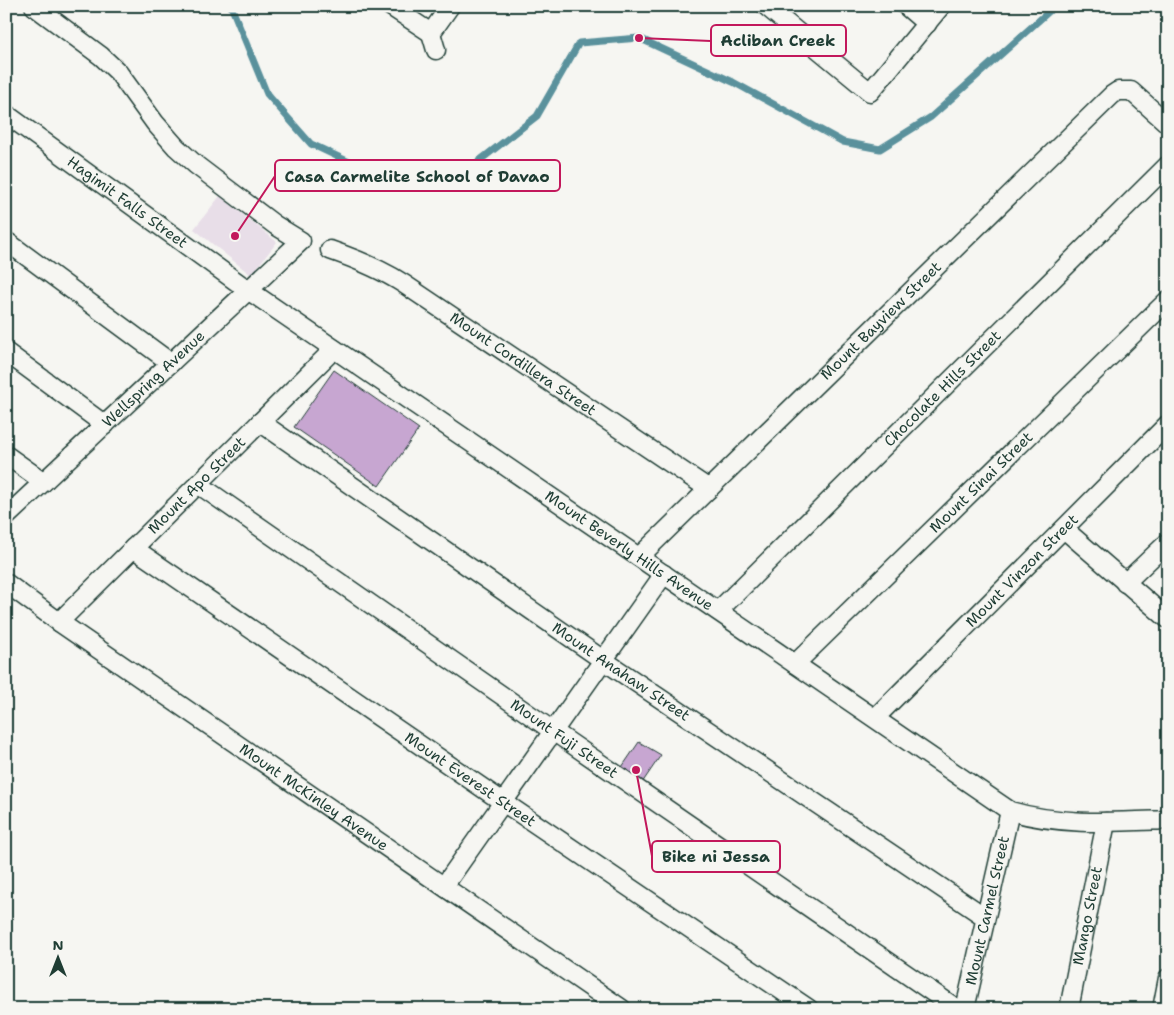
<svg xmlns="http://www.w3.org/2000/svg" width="1174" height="1015" font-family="'Shantell Sans',sans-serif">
	<rect width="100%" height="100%" fill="#f6f6f2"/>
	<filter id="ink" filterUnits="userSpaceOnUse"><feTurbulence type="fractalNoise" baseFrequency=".02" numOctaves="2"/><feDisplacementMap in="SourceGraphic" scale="10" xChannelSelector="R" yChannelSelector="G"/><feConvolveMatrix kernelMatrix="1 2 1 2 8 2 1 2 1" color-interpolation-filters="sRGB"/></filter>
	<g filter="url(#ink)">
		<path fill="#e8dee8" d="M220,196l57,46 -26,33 -57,-46z"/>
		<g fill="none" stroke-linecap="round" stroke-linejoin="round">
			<path stroke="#5a919c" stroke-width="7" d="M231,6l36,88 44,50 91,43 59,-12 76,-59 42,-73 60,-5 94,44 110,60 37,7 51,-32 124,-111"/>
		</g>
		<g fill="#c7a6d1" stroke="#1f3d34">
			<path d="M334,370l85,59 -40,57 -85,-59z"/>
			<path d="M639,742l22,13 -19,28 -22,-13z"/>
		</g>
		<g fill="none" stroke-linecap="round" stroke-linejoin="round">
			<g stroke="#1f3d34" stroke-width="21">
				<g id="street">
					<path d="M390,6l41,27"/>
					<path d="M766,6l104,86 71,-86"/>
					<path d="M906,6l21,18"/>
					<path d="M436,50l-5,-17 19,-27"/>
					<path id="s1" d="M6,114l242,176 762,521c51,15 105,11 158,9"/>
					<path d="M6,241l165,122"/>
					<path id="s2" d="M330,250c26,9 51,19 74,34l305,205"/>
					<path d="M6,352l99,73"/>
					<path id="s3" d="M260,422l343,238 382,257"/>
					<path d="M6,455l38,27"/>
					<path id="s4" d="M198,484l355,247 404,278"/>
					<path id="s5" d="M6,517l295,-276 -26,-16 -79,-60 -20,-18 -21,-24 -37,-51 -17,-16 -67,-50"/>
					<path d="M1064,529l104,90"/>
					<path id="s6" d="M133,548l370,254 306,207"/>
					<path id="s7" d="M639,557l473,-462 6,-4h13l37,33"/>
					<path id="s8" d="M6,583l53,39 563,387"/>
					<path d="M1125,583l43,-41"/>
					<path id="s9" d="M718,611l450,-446"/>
					<path id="s10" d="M59,622l275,-273"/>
					<path id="s11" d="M795,664l373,-364"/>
					<path id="s12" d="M875,718l293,-294"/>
					<path d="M444,886l220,-312"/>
					<path id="s13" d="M965,1009l45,-198"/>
					<path id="s14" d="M1069,1009l37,-187"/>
					<path d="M1162,1009l6,-31"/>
				</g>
			</g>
			<use href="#street" stroke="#f6f6f2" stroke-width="18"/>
		</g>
	</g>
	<g text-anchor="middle" stroke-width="4" stroke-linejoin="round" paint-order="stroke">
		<g font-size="15" fill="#1f3d34" stroke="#f6f6f2">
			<text dy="5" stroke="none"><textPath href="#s1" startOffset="150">Hagimit Falls Street</textPath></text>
			<text dy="5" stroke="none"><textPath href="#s7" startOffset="338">Mount Bayview Street</textPath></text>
			<text dy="5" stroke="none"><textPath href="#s2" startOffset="225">Mount Cordillera Street</textPath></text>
			<text dy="5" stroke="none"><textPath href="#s5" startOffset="202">Wellspring Avenue</textPath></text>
			<text dy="5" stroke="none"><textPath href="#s9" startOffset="316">Chocolate Hills Street</textPath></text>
			<text dy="5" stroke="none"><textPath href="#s11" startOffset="260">Mount Sinai Street</textPath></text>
			<text dy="5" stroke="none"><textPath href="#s10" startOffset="194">Mount Apo Street</textPath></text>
			<text dy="5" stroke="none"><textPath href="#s1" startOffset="761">Mount Beverly Hills Avenue</textPath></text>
			<text dy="5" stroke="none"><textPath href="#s12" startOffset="208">Mount Vinzon Street</textPath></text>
			<text dy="5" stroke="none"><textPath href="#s3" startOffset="439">Mount Anahaw Street</textPath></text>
			<text dy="5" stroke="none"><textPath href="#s4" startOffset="446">Mount Fuji Street</textPath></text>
			<text dy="5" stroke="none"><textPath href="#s6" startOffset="409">Mount Everest Street</textPath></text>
			<text dy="5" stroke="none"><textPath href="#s8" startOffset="375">Mount McKinley Avenue</textPath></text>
			<text dy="5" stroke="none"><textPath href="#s13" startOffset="101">Mount Carmel Street</textPath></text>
			<text dy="5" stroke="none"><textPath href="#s14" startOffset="95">Mango Street</textPath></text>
		</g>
	</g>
	<path fill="none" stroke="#c2185b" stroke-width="2" d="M639 38L711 41M235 236L275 176M636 770L652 856"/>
	<g fill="#c2185b" stroke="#f6f6f2" stroke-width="2">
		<circle cx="639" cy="38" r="5"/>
		<circle cx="235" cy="236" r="5"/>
		<circle cx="636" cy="770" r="5"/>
	</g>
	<g fill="#f6f6f2" stroke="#c2185b" stroke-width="2">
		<rect x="711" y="25" width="135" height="31" rx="5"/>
		<rect x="275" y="160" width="285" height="31" rx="5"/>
		<rect x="652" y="841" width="128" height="31" rx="5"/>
	</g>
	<g font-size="16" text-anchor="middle" font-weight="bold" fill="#1f3d34">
		<text x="778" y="46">Acliban Creek</text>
		<text x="417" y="182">Casa Carmelite School of Davao</text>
		<text x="716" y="862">Bike ni Jessa</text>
	</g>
	<rect width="1174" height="1015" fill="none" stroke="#f6f6f2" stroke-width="25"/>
	<rect x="12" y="12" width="1149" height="990" fill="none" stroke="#1f3d34" stroke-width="2" filter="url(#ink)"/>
	<g transform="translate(58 958)" stroke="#f6f6f2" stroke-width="4" paint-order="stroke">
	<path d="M0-4L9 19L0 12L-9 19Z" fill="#1f3d34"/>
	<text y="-8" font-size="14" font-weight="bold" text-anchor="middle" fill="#1f3d34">N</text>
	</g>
</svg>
